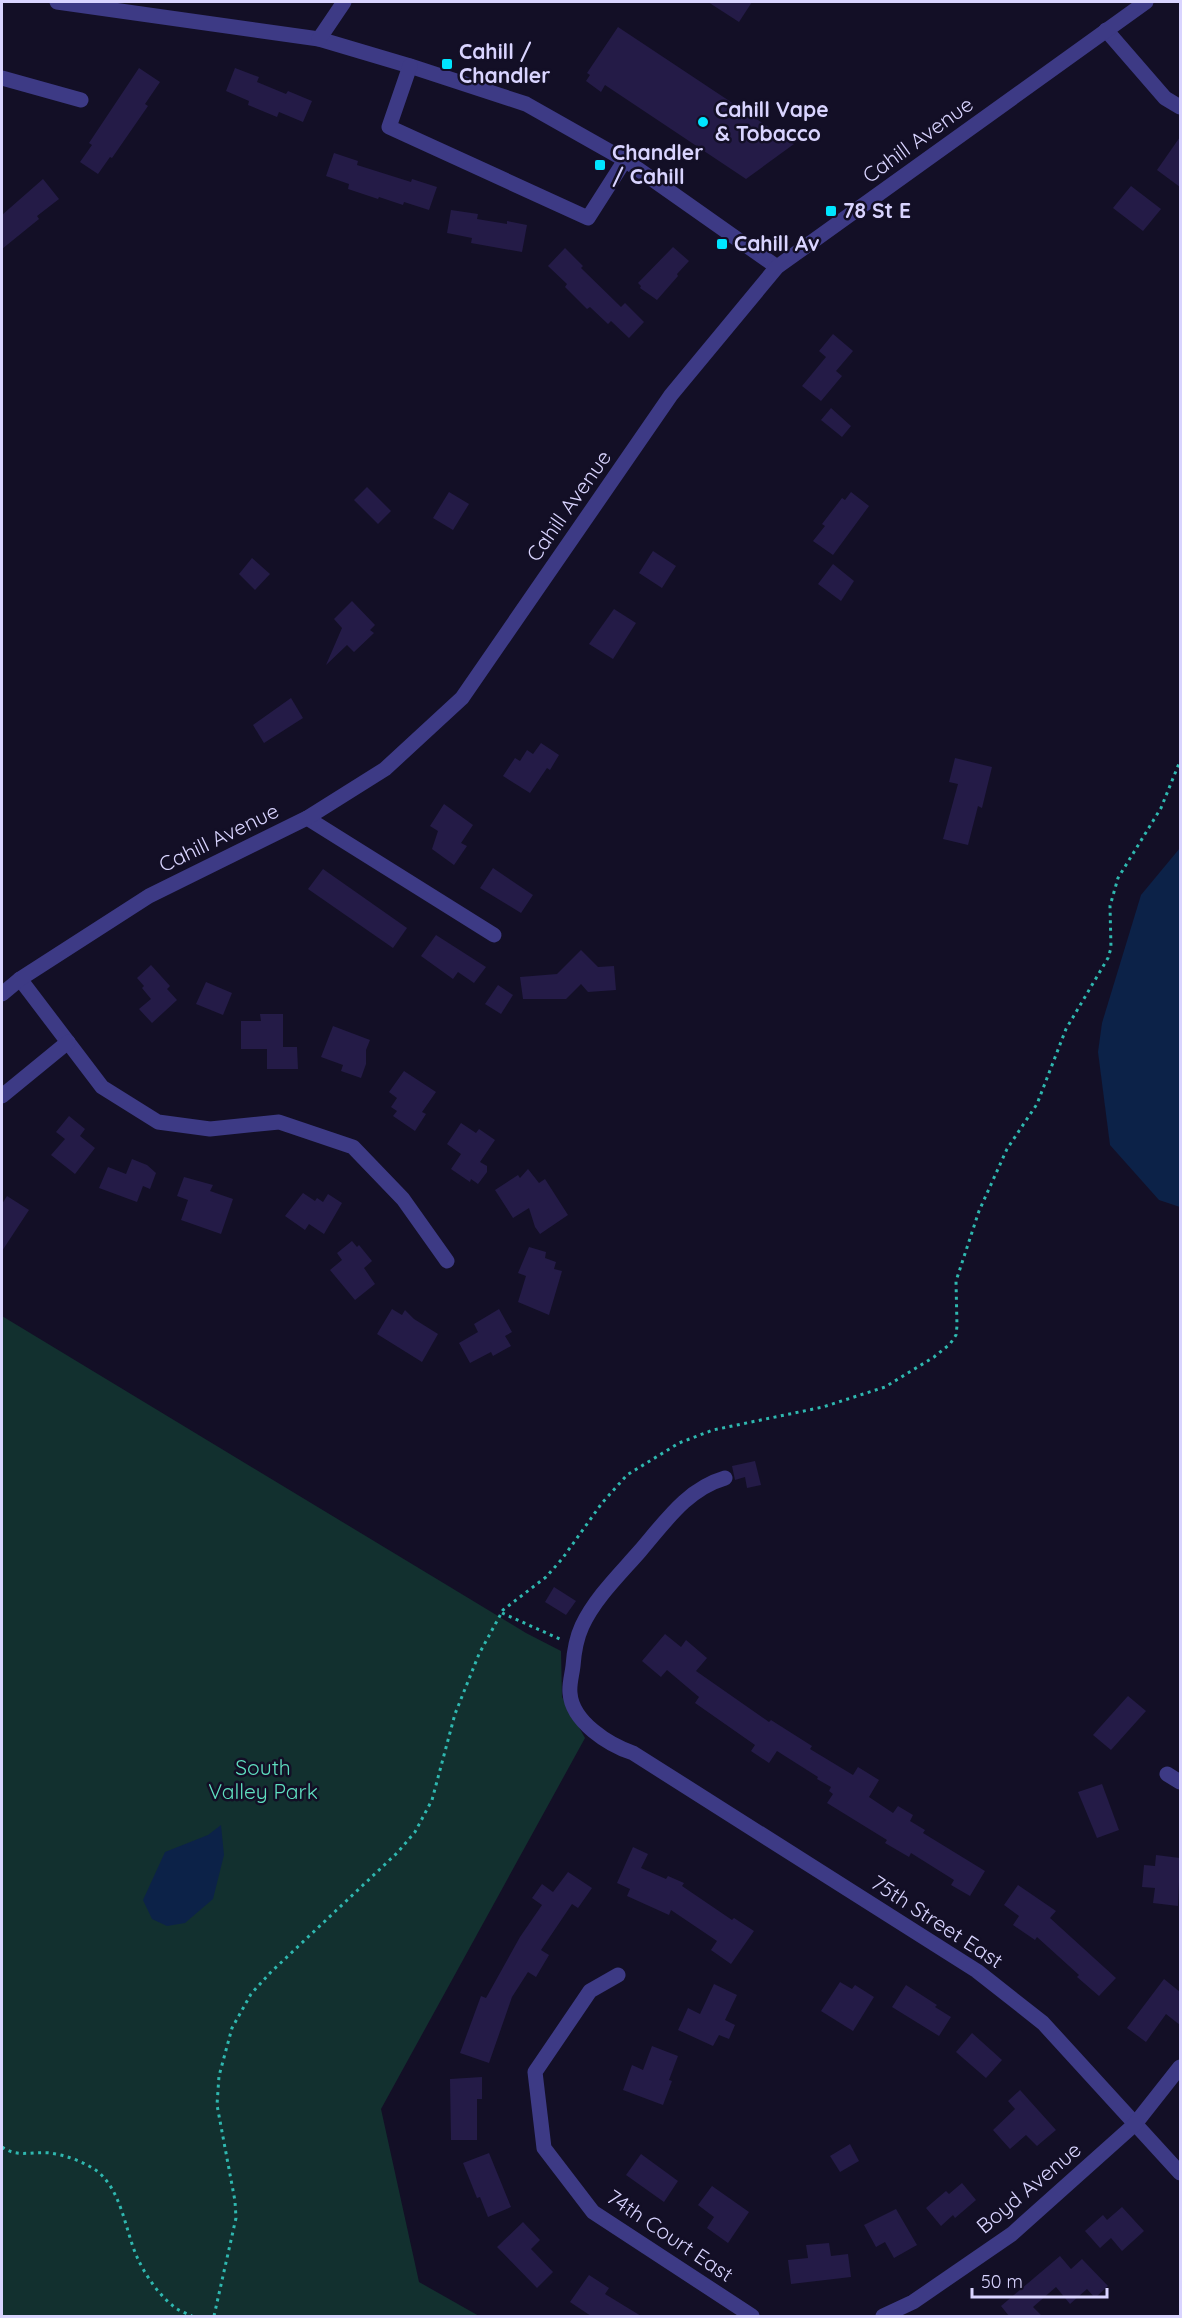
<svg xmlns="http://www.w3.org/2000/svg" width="1182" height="2318" font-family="Quicksand,sans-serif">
	<rect width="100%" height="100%" fill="#130f26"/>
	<path fill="#12302f" d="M2,1316l524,317 35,18 1,46 23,41 -204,371 38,173 60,34h-477z"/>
	<g fill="#0c2248">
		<path d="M1180,848v359l-21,-7 -49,-55 -12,-93 4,-29 39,-128z"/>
		<path d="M221,1825l3,30 -11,44 -28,24 -18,3 -15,-7 -9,-19 22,-48 43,-17z"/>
	</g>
	<g fill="#241b47">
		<path d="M708,2h44l-13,20z"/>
		<path d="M618,27l176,117 -48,35 -141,-94 -4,7 -15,-11 4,-6 -3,-2z"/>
		<path d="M139,68l21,14 -15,22 3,2 -36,52 -2,-1 -12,17 -18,-12 12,-17 -3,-2z"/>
		<path d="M235,68l24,9 -2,5 29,12 2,-3 24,10 -9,21 -24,-10 -2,5 -29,-12 1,-4 -23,-10z"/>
		<path d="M1180,137v50l-23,-17z"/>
		<path d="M334,153l24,8 -1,4 54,17 1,-3 25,8 -8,23 -25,-8 -1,3 -24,-8 -1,2 -30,-10 1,-5 -23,-8z"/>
		<path d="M43,179l16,20 -22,17 2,3 -37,30v-34z"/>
		<path d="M1131,186l30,23 -18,22 -30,-23z"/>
		<path d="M451,210l27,4 -1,5 30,5v-3l20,4 -5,27 -51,-9 1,-5 -25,-5z"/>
		<path d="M673,247l16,14 -12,13 1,2 -21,24 -17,-12 1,-2 -3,-3z"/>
		<path d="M565,248l18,18 -2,2 40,39 4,-4 19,19 -15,16 -18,-17 -3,3 -18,-17 -3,2 -22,-22 2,-3 -19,-18z"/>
		<path d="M833,334l20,17 -17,20 6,5 -21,25 -19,-15 24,-29 -7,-6z"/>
		<path d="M831,408l20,18 -9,11 -21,-17z"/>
		<path d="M367,487l24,24 -13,13 -24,-24z"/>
		<path d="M449,492l20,12 -16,26 -20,-12z"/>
		<path d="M851,492l18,14 -36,49 -20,-14 12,-15 -3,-2 20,-26 3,2z"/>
		<path d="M653,551l23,15 -14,22 -23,-15z"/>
		<path d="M252,558l18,16 -15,16 -16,-16z"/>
		<path d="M833,564l21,17 -13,20 -23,-17z"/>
		<path d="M352,601l23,24 -5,5 4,3 -20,19 -7,-7 -21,20 16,-37 -8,-9z"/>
		<path d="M614,609l22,14 -23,36 -24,-15z"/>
		<path d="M291,698l12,20 -39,25 -11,-18z"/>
		<path d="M541,743l18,12 -9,15 -3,-2 -17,25 -27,-17 12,-18 5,3 7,-11 6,4z"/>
		<path d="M955,758l37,9 -10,41 -4,-2 -10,39 -25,-6 15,-55 -9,-2z"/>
		<path d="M444,804l29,21 -12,18 6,3 -13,19 -22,-16 6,-18 -8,-5z"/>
		<path d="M493,868l40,27 -12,18 -41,-25z"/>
		<path d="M323,869l84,59 -14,20 -85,-59z"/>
		<path d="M436,935l50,32 -12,16 -16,-11 -5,7 -32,-23z"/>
		<path d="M581,950l17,17 16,-1 2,24 -28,2 -7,-8 -15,15h-43l-3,-22 37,-3z"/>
		<path d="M151,965l19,21 -3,3 10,11 -25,23 -13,-14 12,-10 -9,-11 2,-2 -7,-8z"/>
		<path d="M206,982l26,11 -9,22 -27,-11z"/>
		<path d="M498,985l15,10 -12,19 -16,-10z"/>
		<path d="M260,1014h23v33h14l1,22h-31v-20h-26v-28h20z"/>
		<path d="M333,1026l37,14 -4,10v14l-5,14 -20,-7 2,-6 -22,-8z"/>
		<path d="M404,1071l32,21 -14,20 4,2 -11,17 -22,-15 4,-5 -6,-4 6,-9 -8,-6z"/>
		<path d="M69,1116l16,13 -5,7 15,12 -20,26 -24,-19 14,-16 -9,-7z"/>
		<path d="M461,1123l15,10 3,-4 16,11 -15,22 7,4v6l-9,12 -7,-5 -1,3 -19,-13 10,-15 -14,-10z"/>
		<path d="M132,1159l15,6 9,8 -6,16 -7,-3 -6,16 -38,-14 9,-21 18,7z"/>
		<path d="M528,1169l11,14 6,-4 23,36 -28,19 -5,-7 -6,-19 -16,10 -18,-28 23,-15 2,3z"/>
		<path d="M184,1177l29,8 -3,6 23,8 -12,35 -40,-14 7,-20 -11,-4z"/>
		<path d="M303,1193l12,8 2,-3 6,4 5,-8 14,9 -18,31 -15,-10 -4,6 -20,-14z"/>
		<path d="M7,1196l22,14 -27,41v-47z"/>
		<path d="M352,1241l5,6 2,-2 13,16 -8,7 11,16 -20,16 -25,-30 12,-10 -5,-7z"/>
		<path d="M529,1247l17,5 -1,6 11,4 -2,7 8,2 -13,44 -31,-13 8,-26 -8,-3z"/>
		<path d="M392,1309l10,6 3,-5 9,9 24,15 -16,28 -45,-28z"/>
		<path d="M499,1309l13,23 -7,4 6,10 -18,10 -2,-4 -21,11 -11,-20 19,-11 -4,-8z"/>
		<path d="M755,1461l6,24 -14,3 -2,-11 -10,3 -3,-14z"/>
		<path d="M554,1587l22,14 -10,14 -21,-13z"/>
		<path d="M665,1634l16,13 5,-7 21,18 -11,13 73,51 2,-2 41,26 -2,3 43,26 5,-8 21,13 -10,17 24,16 5,-7 15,9 -3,6 15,9 -2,3 62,38 -15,25 -19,-11 3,-5 -43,-27 -2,4 -24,-14 2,-3 -60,-37 6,-9 -4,-3 2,-4 -14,-8 1,-2 -41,-26 -8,12 -18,-12 4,-6 -60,-42 4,-6 -32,-27 -6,7 -19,-16z"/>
		<path d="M1128,1696l18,15 -35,39 -18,-15z"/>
		<path d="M1102,1784l17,46 -22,8 -19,-46z"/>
		<path d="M633,1847l15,7 -7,14 25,11 2,-3 16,7 -2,3 50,34 2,-2 20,13 -23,33 -20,-14 6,-9 -46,-31 -2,5 -42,-19 3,-7 -13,-6z"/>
		<path d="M1156,1855l24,3 -2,48 -25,-3 2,-15 -13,-1 2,-22 11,1z"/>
		<path d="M568,1872l24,16 -14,20 -6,-4 -31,46 8,5 -13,22 -8,-5 -16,25 -23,66 -29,-10 21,-57 5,2 34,-61 22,-32 -10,-7 10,-14 11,8z"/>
		<path d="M1018,1885l38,26 -6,7 66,60 -17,18 -22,-19 2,-2 -42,-38 -2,3 -22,-15 6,-9 -15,-11z"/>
		<path d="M1164,1979l16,13v33l-14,-11 -20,28 -19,-14z"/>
		<path d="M840,1982l12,7 3,-4 19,12 -21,34 -32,-20z"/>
		<path d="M714,1984l23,11 -12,25 10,5 -6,14 -10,-4 -6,11 -35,-16 10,-22 12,6z"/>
		<path d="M906,1985l31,20 -2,2 16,10 -12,19 -47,-29z"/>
		<path d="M972,2033l30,27 -16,18 -30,-26z"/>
		<path d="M652,2046l26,10 -9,24 3,1 -9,24 -40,-15 9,-25 11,5z"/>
		<path d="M482,2077v22h-5v41h-26l-1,-61z"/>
		<path d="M1020,2090l36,40 -19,16 -11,-11 -16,14 -17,-19 22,-21 -7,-8z"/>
		<path d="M850,2144l9,17 -19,11 -10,-16z"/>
		<path d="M489,2153l22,54 -23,10 -8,-20 -3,1 -14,-35z"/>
		<path d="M641,2154l37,27 -14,21 -38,-27z"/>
		<path d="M962,2183l14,17 -21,18 -2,-3 -12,11 -15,-18 20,-17 3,3z"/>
		<path d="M712,2186l37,26 -21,31 -21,-15 7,-11 -16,-12z"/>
		<path d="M1122,2207l22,24 -22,20 -11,-13 -11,10 -15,-17 18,-16 4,5z"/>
		<path d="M896,2209l21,36 -23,13 -9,-16 -9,5 -12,-22z"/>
		<path d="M523,2222l17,18 -9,9 22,23 -16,16 -40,-41z"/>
		<path d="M829,2243l2,13 17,-2 3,23 -60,7 -3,-24 20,-2 -2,-13z"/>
		<path d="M1060,2256l11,13 11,-10 26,27 -13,12 -8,-9 -17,15 -14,-17 -23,20 9,9h-33l-8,-10z"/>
		<path d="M589,2275l20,13 -4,6 36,22h-50l-21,-14z"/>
	</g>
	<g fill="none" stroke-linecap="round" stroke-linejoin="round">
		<g stroke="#2fb8b0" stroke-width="3" stroke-dasharray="3 4.5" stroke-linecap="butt">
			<path d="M502,1613l60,27"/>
			<path d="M2,2147c15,11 30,4 48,6 16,2 34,9 47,18 25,20 28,59 40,86 7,16 21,37 35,48 5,5 13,8 20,11"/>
			<path d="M214,2316l22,-98 -1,-17 -18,-96 2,-29 13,-48 19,-34 19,-21 127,-120 18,-21 17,-32 23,-86 24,-60 24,-44 43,-33 16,-18 40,-56 25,-28 52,-32 34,-13 110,-23 62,-20 49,-30 16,-13 6,-9 1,-9 -1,-45 23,-70 28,-62 30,-45 29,-75 42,-71 3,-10 -1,-42 8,-28 43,-70 19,-47"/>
		</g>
		<g stroke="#3d3a85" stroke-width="15">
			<path d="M57,2l262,37 91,27 116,38 99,56 152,107"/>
			<path d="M1106,30l59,68 15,9"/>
			<path d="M319,39l25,-37"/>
			<path d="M410,66l-21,61 199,91 37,-58"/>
			<path d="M2,78l79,22"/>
			<path d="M307,818l187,117"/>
			<path d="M20,979l82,108 56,35 52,7 69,-7 74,25 50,52 44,62"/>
			<path d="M2,994l18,-15 129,-83 158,-78 78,-49 77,-71 209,-303 106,-128 369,-265"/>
			<path d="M2,1096l66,-54"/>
			<path d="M725,1478c-38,11 -60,44 -85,73 -20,23 -45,47 -58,75 -6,13 -8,26 -9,40 -1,9 -4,18 -3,27 2,29 39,52 63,60l344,218 66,52 137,150"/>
			<path d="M1167,1774l13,8"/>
			<path d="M618,1975l-28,16 -55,81 9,76 49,64 159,104"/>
			<path d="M883,2316l30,-14 99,-68 123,-110 45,-57"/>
		</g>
	</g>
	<g fill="#00e5ff" stroke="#130f26" stroke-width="2">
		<rect x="441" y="58" width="12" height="12" rx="3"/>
		<circle cx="703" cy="122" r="6"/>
		<rect x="594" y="159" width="12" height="12" rx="3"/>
		<rect x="825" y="205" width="12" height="12" rx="3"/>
		<rect x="716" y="238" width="12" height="12" rx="3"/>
	</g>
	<g text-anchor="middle" stroke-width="5" stroke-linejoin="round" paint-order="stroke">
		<g font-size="21" font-weight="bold" fill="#d9d4ff" stroke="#130f26" text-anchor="start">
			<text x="459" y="59">Cahill /<tspan x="459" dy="24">Chandler</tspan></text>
			<text x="715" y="117">Cahill Vape<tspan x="715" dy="24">&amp; Tobacco</tspan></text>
			<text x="612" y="160">Chandler<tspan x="612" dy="24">/ Cahill</tspan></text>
			<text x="843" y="218">78 St E</text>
			<text x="734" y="251">Cahill Av</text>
		</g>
		<g font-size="21" fill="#d9d4ff" stroke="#130f26">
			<text transform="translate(918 140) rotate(-36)" y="7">Cahill Avenue</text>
			<text transform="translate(569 506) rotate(-55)" y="7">Cahill Avenue</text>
			<text transform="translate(219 838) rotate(-26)" y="7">Cahill Avenue</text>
			<text transform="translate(937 1922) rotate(33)" y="7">75th Street East</text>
			<text transform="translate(1029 2188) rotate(-40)" y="7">Boyd Avenue</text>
			<text transform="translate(670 2236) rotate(34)" y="7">74th Court East</text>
		</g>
		<g font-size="21" fill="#5fe0c0" stroke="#130f26">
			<text x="263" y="1775">South<tspan x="263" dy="24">Valley Park</tspan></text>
		</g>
	</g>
	<rect width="1182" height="2318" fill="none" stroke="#d9d4ff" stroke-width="6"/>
	<path d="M972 2288v9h135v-9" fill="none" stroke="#d9d4ff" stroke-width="3"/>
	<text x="981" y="2288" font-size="18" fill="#d9d4ff" stroke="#130f26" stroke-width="4.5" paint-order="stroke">50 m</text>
</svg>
